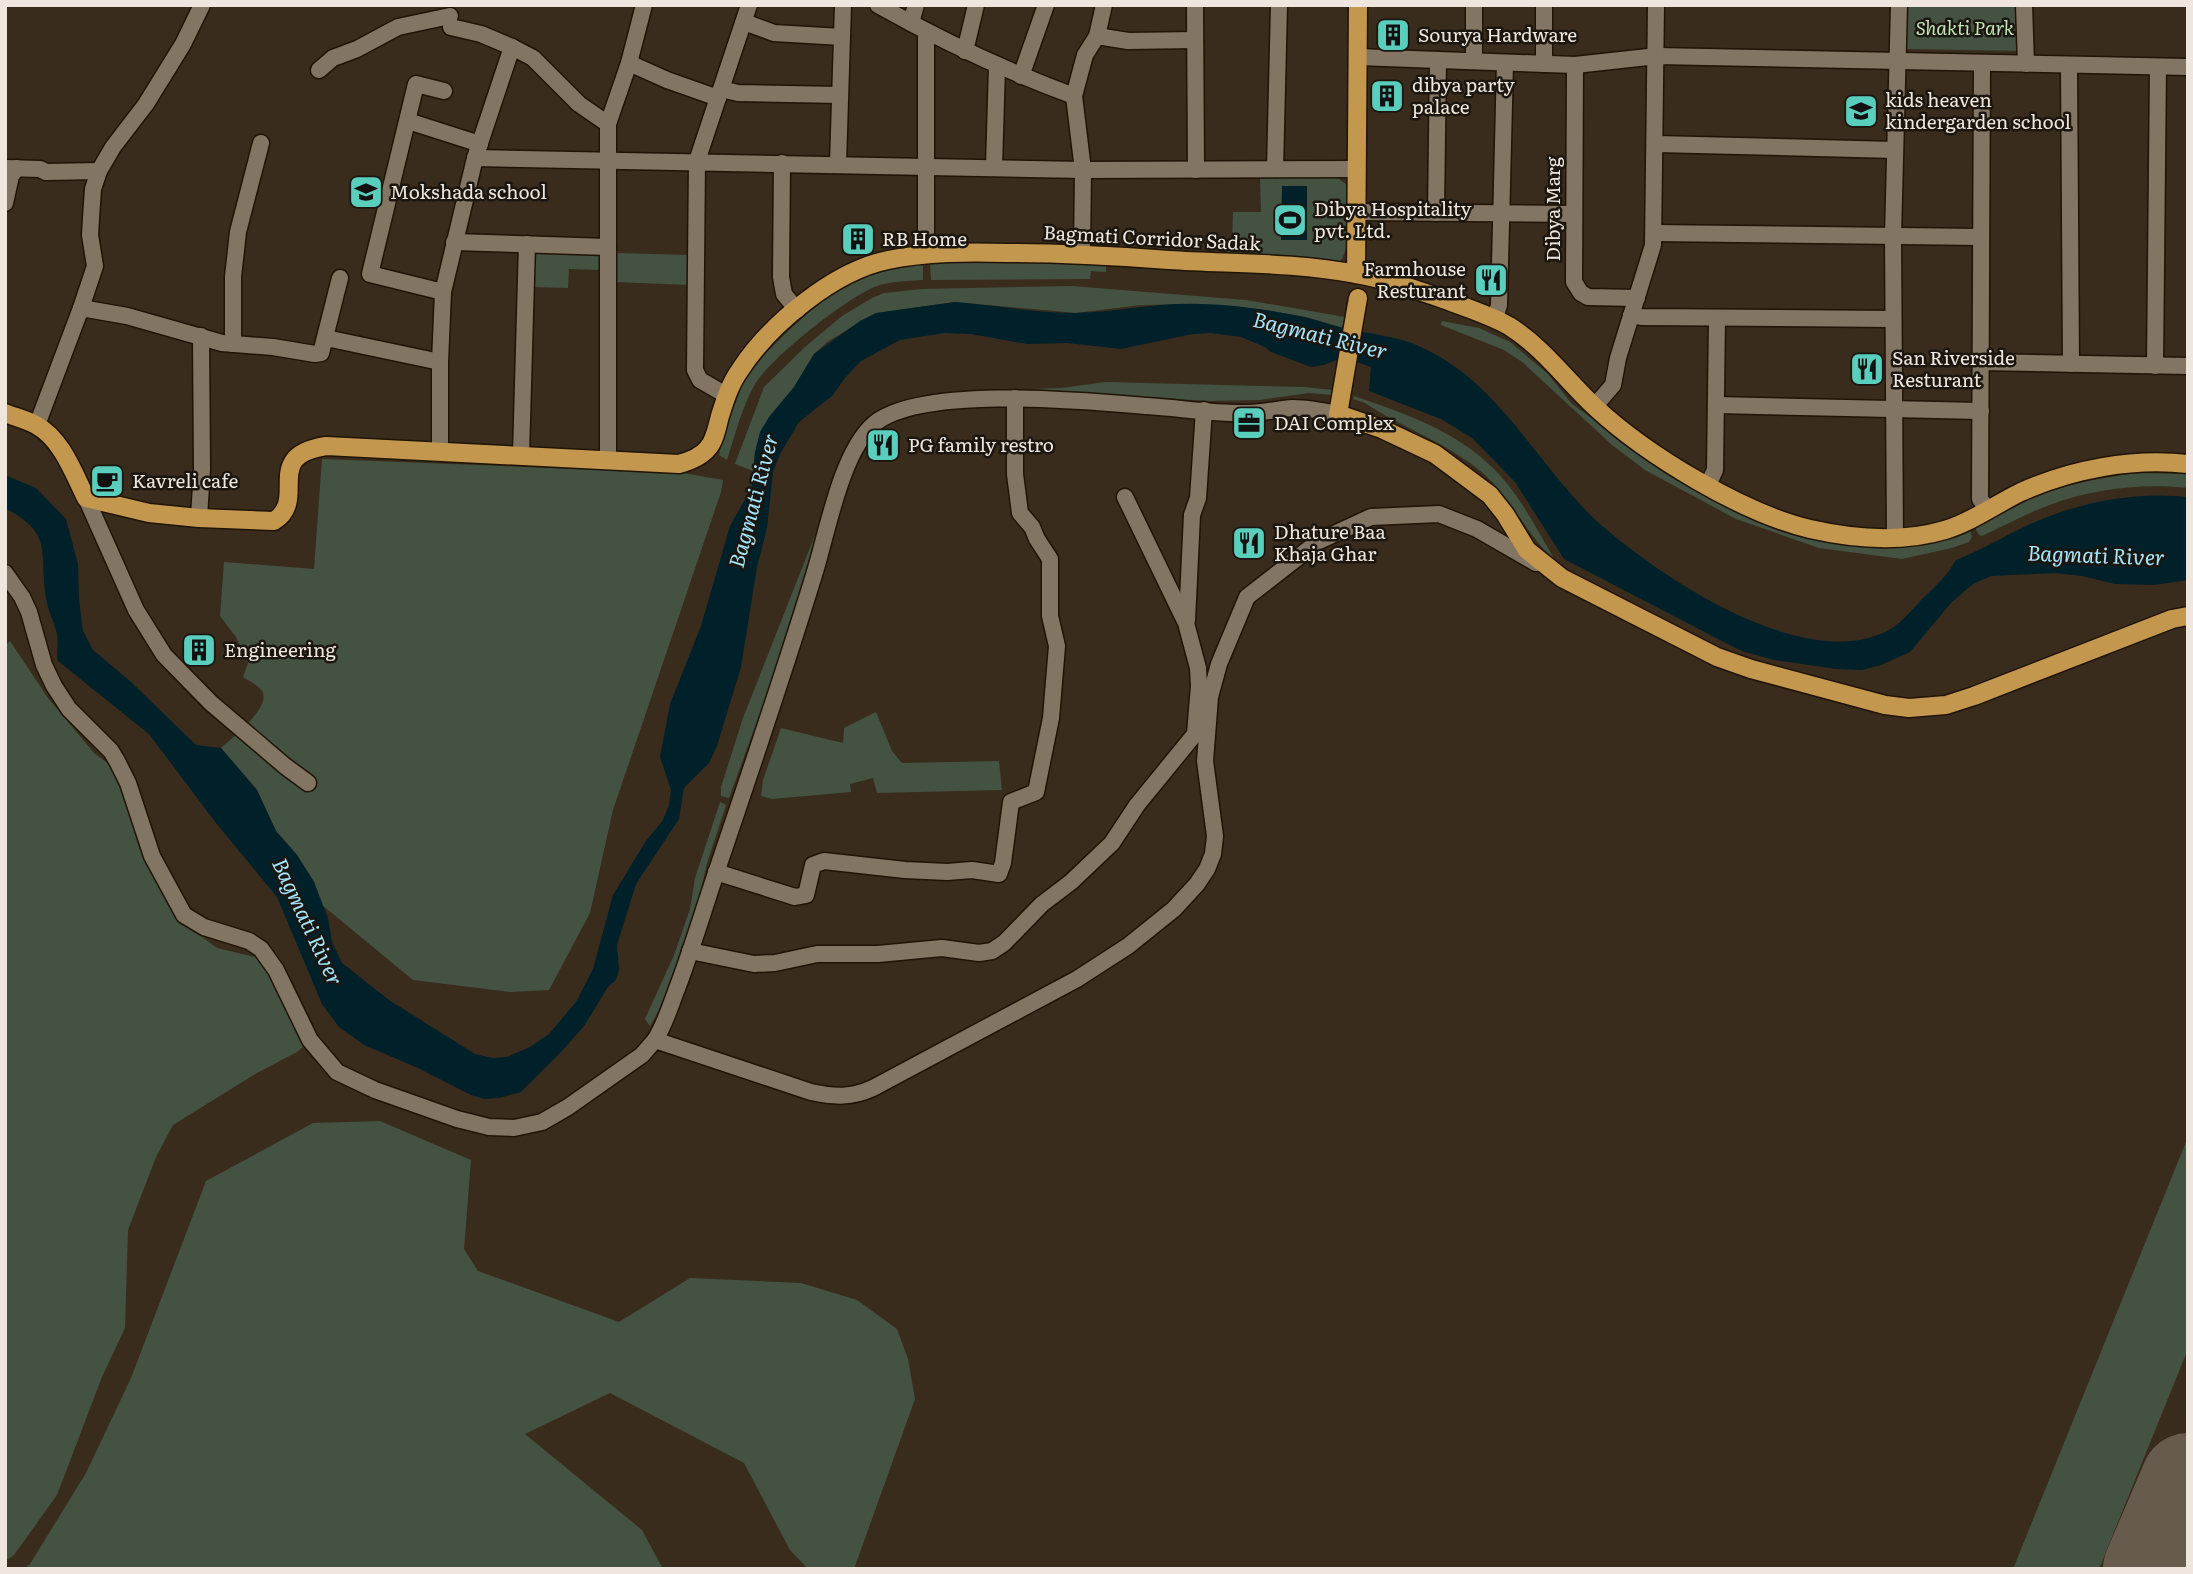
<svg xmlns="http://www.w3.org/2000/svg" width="2193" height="1574" font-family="Literata,serif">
	<rect width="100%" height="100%" fill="#392c1d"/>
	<g fill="#445241">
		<path d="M1907,5h116l-1,46 -115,-2z"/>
		<path d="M1260,178h78l9,7c0,23 7,59 -8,78l-112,-7 1,-11 4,-1 1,-32h28z"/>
		<path d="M595,251l6,4 1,15 -33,-1 -1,19 -35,-1 3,-35z"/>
		<path d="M616,253l73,2v30l-73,-3z"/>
		<path d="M967,261l139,3v8l-15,-1 -1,8 -159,1 -1,-17z"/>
		<path d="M923,263v17c-14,1 -30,1 -43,5 -30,9 -109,73 -125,99 -13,23 -20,51 -28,76l-8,-5c6,-24 11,-49 23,-71 17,-30 87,-94 118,-108 19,-8 42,-9 63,-13z"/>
		<path d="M1072,286l174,14 99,17 -1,11 -38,-11 -47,-8 -59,-5 -59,1 -65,8 -121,-11 -79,11 -49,29 -13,12 -59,98 -2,19 -18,-7 29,-77 41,-40 37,-31 30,-18 12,-5 38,-4z"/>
		<path d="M1442,321l37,7 31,14 38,32 24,30 76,54 173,81 39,7 34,-1 36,-3 40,-12 2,7 -3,5 -17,6 -50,11 -83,-11 -83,-29 -91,-49 -33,-25 -90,-83 -18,-12 -63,-25z"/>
		<path d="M1105,382l200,5 28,3v5l-24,-2 -49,7 -52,1 -178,-12 32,-1z"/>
		<path d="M1354,396c52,18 101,34 141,74 25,25 42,60 60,90 -30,-26 -45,-66 -77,-91 -34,-27 -77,-42 -113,-66l-12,-4z"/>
		<path d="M322,459l361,14 40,7 -2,12 -108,318 -23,103 -41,77 -39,2 -97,-12 -91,-75 -8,-23 -17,-27 -21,-24 -19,-41 -36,-42c11,-10 51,-41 41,-57 -4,-6 -13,-10 -19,-14l5,-14 -12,-26 -16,-21 4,-54 90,7z"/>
		<path d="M2135,473l53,1v14c-47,-5 -97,1 -141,18 -22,8 -43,20 -65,30l-3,-1 -4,-7c21,-10 41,-23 63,-32 31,-13 64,-18 97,-23z"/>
		<path d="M826,507l-49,164 -6,12 -42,115 -8,-2v-9l22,-69z"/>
		<path d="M10,641l38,57 46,55 16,12 18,42 11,40 41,74 37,27 42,10 14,23 30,66 -6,5 -40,21 -84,52 -17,32 -28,73 -3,98 -23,49 -45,118 -43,60 -9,6v-915z"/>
		<path d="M876,712l16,39 10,12 97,-2 3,29 -125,3 -4,-15 -23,6 1,8 -79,7 -11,-3 2,-16 18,-52 62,15 1,-15z"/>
		<path d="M720,802l6,3 -18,55 -18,75 -24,63 -16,28 -5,-7 29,-64 16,-46 5,-31z"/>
		<path d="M380,1121l91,39 -7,89 14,22 141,51 71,-44 111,5 56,17 40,29 11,30 7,40 -61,170h-46l-18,-19 -46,-87 -134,-70 -85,41 117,96 21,39h-639l6,-5 56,-91 45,-95 75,-197 107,-58z"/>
		<path d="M2188,1137v212l-89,220h-86z"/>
	</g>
	<g fill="#00202a">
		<path d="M1282,186h25v54h-26z"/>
		<path d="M955,302c40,3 80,11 120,11 43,-1 84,-11 127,-9 34,1 69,6 102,13 13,3 26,8 39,11 26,6 55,8 78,19 80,36 117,121 179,177 62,54 199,146 283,109 15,-6 28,-22 39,-34 13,-12 25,-23 34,-39 23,-9 45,-22 68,-33 51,-24 108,-36 164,-30v83l-34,5 -39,-1 -33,-8 -27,-3 -64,3 -18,8 -22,19 -41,49 -29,13 -19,5 -26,-1 -62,-9 -32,-9 -20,-10 -158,-82 -49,-77 -43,-44 -31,-19 -72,-28 2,-24 -27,-10 -20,8 -13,2 -40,-15 -6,-5 -24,-10 -30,-4 -18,1 -72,15 -54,-6 -40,1 -56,-10 -27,-1 -44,7 -39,21 -16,17 -13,18 -33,26 -19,32 -7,18 -6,56 -10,39 -16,100 -24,79 -8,17 -25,25 -5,31 -43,65 -19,61 2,24 -3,11 -8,7 -24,39 -23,26 -40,40 -22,6 -14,1 -14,-4 -53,-27 -54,-23 -25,-18 -17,-23 -45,-107 -61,-74 -67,-89 -91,-73c-2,-9 1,-18 -1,-27 -3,-13 -10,-25 -11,-37 -7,-46 8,-63 -41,-89v-33l31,13 30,31 12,45 1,35 4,32 10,19 37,31 66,64 25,3 36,42 19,41 21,24 17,27 14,36 4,24 10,21 47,37 86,54 17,4 15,-1 23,-10 19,-13 27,-32 17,-33 20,-74 33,-54 17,-21 6,-15 2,-15 -11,-33 10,-53 31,-78 29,-100 22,-39 3,-35 5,-20 9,-15 25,-30 20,-33 46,-33 16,-8z"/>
	</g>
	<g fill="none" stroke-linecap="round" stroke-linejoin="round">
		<path stroke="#665b4d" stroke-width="94" d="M2150,1569l38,-89"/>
		<g stroke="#201406" stroke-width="19">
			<g id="minor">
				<path d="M878,5c64,36 128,66 196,91"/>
				<path d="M1195,5l1,165"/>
				<path d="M1474,5v56"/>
				<path d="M2024,5l2,59"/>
				<path d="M744,22l30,11 68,4"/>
				<path d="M911,23l5,-18"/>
				<path d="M926,32v222"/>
				<path d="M1097,36l7,-31"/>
				<path d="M512,47l21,11 46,46 29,20"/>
				<path d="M965,51l11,-46"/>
				<path d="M1358,57l217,8 82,-9 531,11"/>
				<path d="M629,63l38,17 51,18"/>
				<path d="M1982,63l-2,436 8,11"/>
				<path d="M1544,64v-59"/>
				<path d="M1575,65l-1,217 7,11 7,4 49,1"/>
				<path d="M2069,65l2,299"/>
				<path d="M319,70l14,-12 24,-9 41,-22 52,-11"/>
				<path d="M1021,76l25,-71"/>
				<path d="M721,89l17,4 102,2"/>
				<path d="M408,121l72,23"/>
				<path d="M1656,144l239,6"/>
				<path d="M475,158l608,12 274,-1"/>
				<path d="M782,163l-1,114 3,17 13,16"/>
				<path d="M838,164l5,-159"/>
				<path d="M994,167l3,-101"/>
				<path d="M5,168l35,1 6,3 53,-1"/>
				<path d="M1275,169l4,-164"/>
				<path d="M5,203l6,-27 6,-8"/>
				<path d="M1357,212l216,2"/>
				<path d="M1436,213l2,-153"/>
				<path d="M1654,233l327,4"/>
				<path d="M454,242l154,5"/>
				<path d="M1082,253l1,-83 -9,-74 11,-41 12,-19 31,5 67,-1"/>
				<path d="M443,292l-73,-18 46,-190 28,7"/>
				<path d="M81,308l14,-42 -5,-31 1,-17 2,-29 6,-18 14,-24 33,-43 37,-60 19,-39"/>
				<path d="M1631,315l10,2 252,2"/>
				<path d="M1495,319l4,-14 6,-242"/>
				<path d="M326,338l114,24"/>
				<path d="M233,344v-67l5,-45 23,-89"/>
				<path d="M1981,362l207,4"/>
				<path d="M2155,366l3,-299"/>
				<path d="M726,395l-26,-15 -5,-10 2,-209 52,-156"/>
				<path d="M1716,405l265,6"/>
				<path d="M1594,407l19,-22 5,-27 35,-113 3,-240"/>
				<path d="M37,425l44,-117 46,8 95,27 51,4 42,7 6,-1 19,-75"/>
				<path d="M440,451v-89l3,-70 32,-134 37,-111 -31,-13 -30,-7"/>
				<path d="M521,455l6,-211"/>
				<path d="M608,460v-336l21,-61 15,-58"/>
				<path d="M1708,485l7,-15 2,-152"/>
				<path d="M86,498l50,112 28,45 47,48 74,63 23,17"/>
				<path d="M199,518l3,-49 -1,-133"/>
				<path d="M1895,538l-2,-302 6,-231"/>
				<path d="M5,573l17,24 7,15 15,53 10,21 15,23 42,42 6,10 11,22 24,73 32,59 20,12 45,14 12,8 15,21 34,70 27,32 38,18 82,29 32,8 25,1 28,-6 26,-15 74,-52 13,-15 156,52c24,5 40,6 62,-4l204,-109 51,-33 46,-37 23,-25 10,-15 6,-15 2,-18 -10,-75 5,-64 9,-33 28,-67 72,-56 52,-24 68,-3 38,15 59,34"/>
				<path d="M1187,620l5,-105 6,-17 6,-88"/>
				<path d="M716,872l79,25 11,-2 7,-30 11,-4 81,9 42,2 25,-2 27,4 4,-11 8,-61 25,-10 15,-74 6,-72 -7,-30v-57l-13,-20 -5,-12 -12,-14 -5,-39v-76"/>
				<path d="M690,951l64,13 21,-1 42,-9h61l64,-6 37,5 13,-2 12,-8 38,-39 29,-22 41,-39 25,-38 58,-71 4,-48 -1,-18 -12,-45 -61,-126"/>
				<path d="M655,1040c9,-14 14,-30 20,-46 15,-39 27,-79 40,-118 34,-100 68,-200 99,-301 13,-41 27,-123 60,-151 47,-39 212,-23 273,-18 33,2 68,8 101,7 15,0 30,-4 45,-5 15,0 30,3 45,6"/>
			</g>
		</g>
		<g stroke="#201406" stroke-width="21">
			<g id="major">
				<path d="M1356,274l2,-269"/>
				<path d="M1358,298l-20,116 44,15 53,25 55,41 15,19 22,36 35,28 155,79 34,12 134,36 24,3 37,-3 28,-9 198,-77 16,-3"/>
				<path d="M5,413c10,4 22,7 31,12 26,14 38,49 50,73l63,15 50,5 75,3c35,-22 -13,-65 52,-75l353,18c11,-3 22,-7 29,-16 7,-8 9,-21 12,-32 5,-16 10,-32 20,-46 30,-46 94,-99 148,-110 39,-8 79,-8 119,-7 54,0 108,3 162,7 62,4 126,2 187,14 30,5 61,16 90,26 21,8 44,15 63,26 34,21 58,55 87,82 51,47 146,105 214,121 44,10 91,14 135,1 27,-8 51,-26 76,-38 51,-23 111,-34 167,-28"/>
			</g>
		</g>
		<use href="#minor" stroke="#837563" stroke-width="16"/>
		<use href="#major" stroke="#c4974f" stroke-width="18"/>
	</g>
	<defs>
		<g id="building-square" transform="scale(1.75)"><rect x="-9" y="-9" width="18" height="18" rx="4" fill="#5acebd" stroke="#1b160f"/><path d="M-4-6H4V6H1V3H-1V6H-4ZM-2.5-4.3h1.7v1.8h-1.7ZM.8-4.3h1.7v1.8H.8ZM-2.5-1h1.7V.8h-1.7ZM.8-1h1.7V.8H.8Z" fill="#111"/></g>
		<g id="school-square" transform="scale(1.75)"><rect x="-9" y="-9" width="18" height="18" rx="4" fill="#5acebd" stroke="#1b160f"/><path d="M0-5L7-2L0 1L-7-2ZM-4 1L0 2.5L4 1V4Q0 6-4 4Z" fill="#111"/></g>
		<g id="stadium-square" transform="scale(1.75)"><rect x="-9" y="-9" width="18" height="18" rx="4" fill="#5acebd" stroke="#1b160f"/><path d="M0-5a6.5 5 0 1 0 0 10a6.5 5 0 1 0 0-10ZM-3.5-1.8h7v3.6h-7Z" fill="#111"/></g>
		<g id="restaurant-square" transform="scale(1.75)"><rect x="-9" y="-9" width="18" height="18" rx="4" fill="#5acebd" stroke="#1b160f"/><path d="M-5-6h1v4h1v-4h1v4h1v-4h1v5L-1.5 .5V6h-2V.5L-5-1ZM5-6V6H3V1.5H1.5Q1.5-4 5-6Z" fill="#111"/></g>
		<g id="office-square" transform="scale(1.75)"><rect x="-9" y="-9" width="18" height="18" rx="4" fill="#5acebd" stroke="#1b160f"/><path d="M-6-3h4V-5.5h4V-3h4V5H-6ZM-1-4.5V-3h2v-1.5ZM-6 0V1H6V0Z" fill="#111"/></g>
		<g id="cafe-square" transform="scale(1.75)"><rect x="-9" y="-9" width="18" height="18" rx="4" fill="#5acebd" stroke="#1b160f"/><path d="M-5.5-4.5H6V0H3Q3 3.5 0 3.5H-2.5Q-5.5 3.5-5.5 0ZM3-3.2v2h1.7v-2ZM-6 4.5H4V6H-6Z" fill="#111"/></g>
	</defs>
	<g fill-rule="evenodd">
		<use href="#building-square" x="1393" y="35"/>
		<use href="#building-square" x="1387" y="96"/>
		<use href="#school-square" x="1861" y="111"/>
		<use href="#school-square" x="366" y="192"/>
		<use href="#stadium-square" x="1290" y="220"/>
		<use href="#building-square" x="858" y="239"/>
		<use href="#restaurant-square" x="1491" y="280"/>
		<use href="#restaurant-square" x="1867" y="369"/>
		<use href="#office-square" x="1249" y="423"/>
		<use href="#restaurant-square" x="883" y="445"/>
		<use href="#cafe-square" x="107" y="481"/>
		<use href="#restaurant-square" x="1249" y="543"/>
		<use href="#building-square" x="199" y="650"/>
	</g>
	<g text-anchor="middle" stroke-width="5" stroke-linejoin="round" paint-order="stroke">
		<g font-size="19" font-style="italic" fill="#c0e4b6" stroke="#1b160f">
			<text x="1965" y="35">Shakti Park</text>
		</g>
		<g font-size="19" fill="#efe7dd" stroke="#1b160f" text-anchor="start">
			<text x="1418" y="42">Sourya Hardware</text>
			<text x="1412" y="92">dibya party<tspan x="1412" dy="22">palace</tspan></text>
			<text x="1885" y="107">kids heaven<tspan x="1885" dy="22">kindergarden school</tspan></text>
			<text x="390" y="199">Mokshada school</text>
			<text x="1314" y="216">Dibya Hospitality<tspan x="1314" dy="22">pvt. Ltd.</tspan></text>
			<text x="882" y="246">RB Home</text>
			<text x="1466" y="276" text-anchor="end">Farmhouse<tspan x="1466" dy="22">Resturant</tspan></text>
			<text x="1892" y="365">San Riverside<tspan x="1892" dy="22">Resturant</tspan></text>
			<text x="1274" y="430">DAI Complex</text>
			<text x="908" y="452">PG family restro</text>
			<text x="132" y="488">Kavreli cafe</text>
			<text x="1274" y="539">Dhature Baa<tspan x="1274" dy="22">Khaja Ghar</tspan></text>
			<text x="224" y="657">Engineering</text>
		</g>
		<g font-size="19" fill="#efe7dd" stroke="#1b160f">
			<text transform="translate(1553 209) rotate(-90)" y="7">Dibya Marg</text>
			<text transform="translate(1152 238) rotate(3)" y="7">Bagmati Corridor Sadak</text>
		</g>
		<g font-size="21" font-style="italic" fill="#a4e6fd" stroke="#1b160f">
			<text transform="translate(1320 336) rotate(14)" y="7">Bagmati River</text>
			<text transform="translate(754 501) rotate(-75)" y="7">Bagmati River</text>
			<text transform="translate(2096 556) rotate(2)" y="7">Bagmati River</text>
			<text transform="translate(307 922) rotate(65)" y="7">Bagmati River</text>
		</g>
	</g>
	<rect width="2193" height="1574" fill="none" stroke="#efe7dd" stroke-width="14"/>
</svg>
